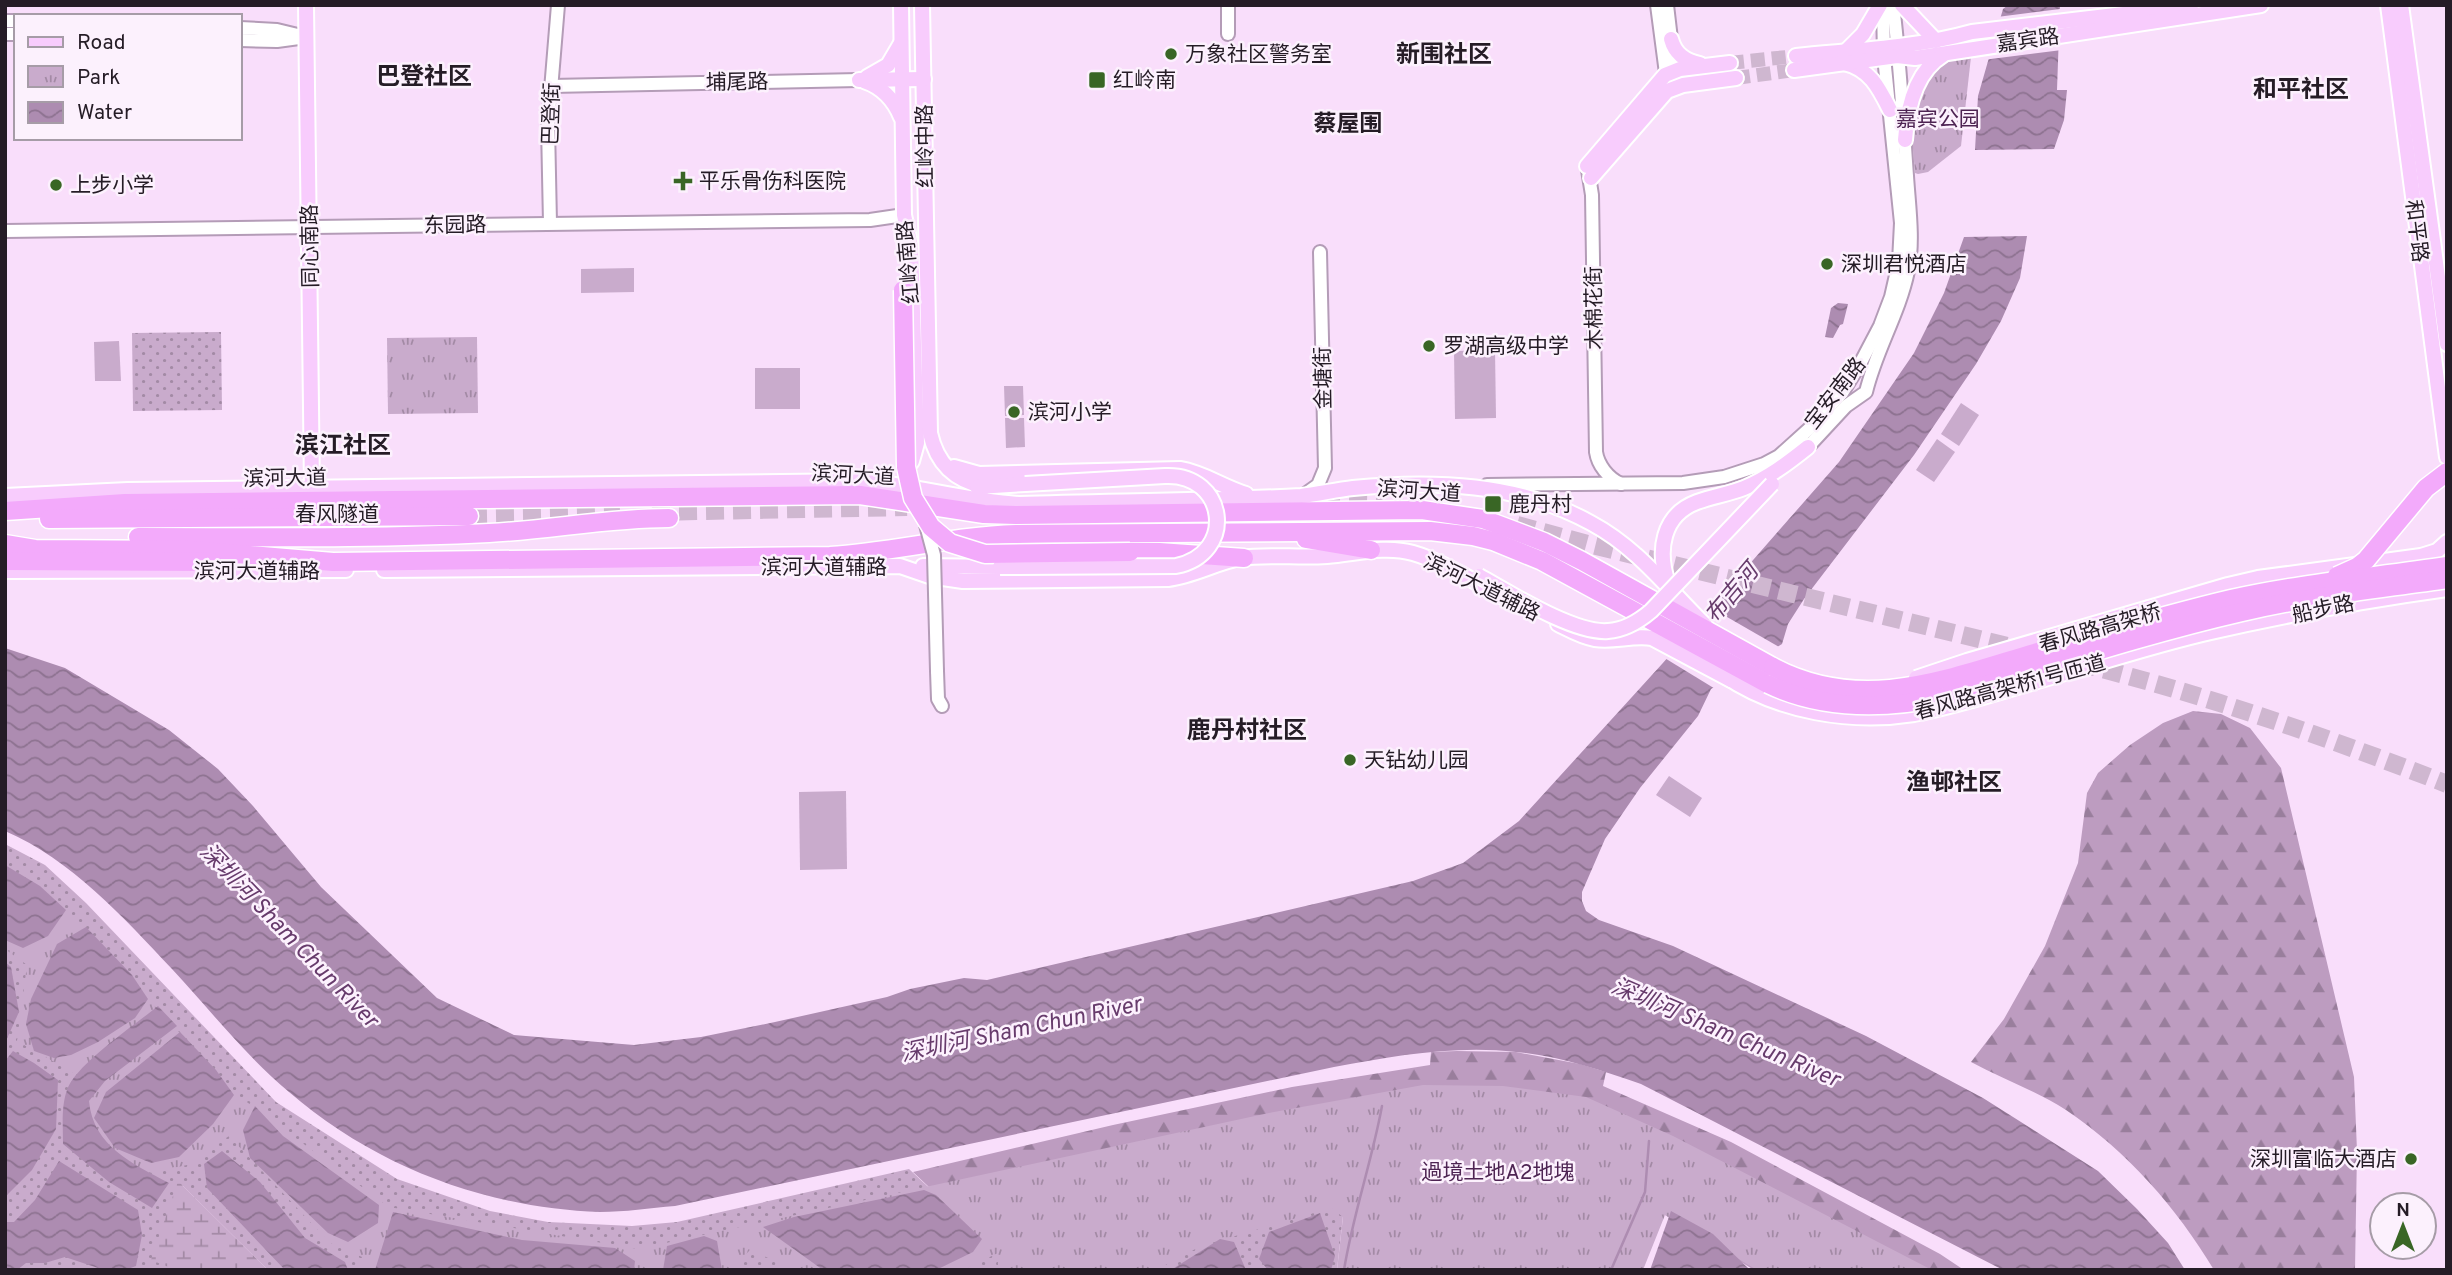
<svg xmlns="http://www.w3.org/2000/svg" width="2452" height="1275" font-family="Overpass,'Noto Sans SC',sans-serif">
	<defs>
		<pattern id="grass-dots" width="8" height="8" patternUnits="userSpaceOnUse" patternTransform="scale(1.75)"><rect width="8" height="8" fill="#c9abcc"/><path d="M2 2h.1M6 6h.1" fill="none" stroke="#a38aa5" stroke-width="1.8" stroke-linecap="round"/></pattern>
		<pattern id="forest-firs" width="22" height="20" patternUnits="userSpaceOnUse" patternTransform="scale(1.75)"><rect width="22" height="20" fill="#bd9cc0"/><path d="M5 1l3.5 6h-7zM16 11l3.5 6h-7z" fill="#997e9c"/></pattern>
		<pattern id="wetland-marsh" width="20" height="14" patternUnits="userSpaceOnUse" patternTransform="scale(1.75)"><rect width="20" height="14" fill="#c9abcc"/><path d="M1 5h8M5 5V1M11 12h8M15 12V8" fill="none" stroke="#a38aa5"/></pattern>
		<pattern id="park-tufts" width="24" height="20" patternUnits="userSpaceOnUse" patternTransform="scale(1.75)"><rect width="24" height="20" fill="#c9abcc"/><path d="M3 7l-1-3M5 7V3M7 7l1-3M15 17l-1-3M17 17v-4M19 17l1-3" fill="none" stroke="#a38aa5"/></pattern>
		<pattern id="water-waves" width="16" height="10" patternUnits="userSpaceOnUse" patternTransform="scale(1.75)"><rect width="16" height="10" fill="#ad8cb1"/><path d="M0 5q4-4 8 0t8 0" fill="none" stroke="#8d7290"/></pattern>
	</defs>
	<rect width="100%" height="100%" fill="#f9defb"/>
	<g fill="url(#grass-dots)">
		<path d="M221,332l1,78 -89,1 -1,-78z"/>
		<path d="M5,844l40,21 41,38 190,199 121,77 93,32 58,11 84,4 45,-4 232,-53 90,84 -1,17h-730l-86,-85 11,85h-188z"/>
		<path d="M1319,1196l24,20 -6,54h-197z"/>
	</g>
	<g fill="url(#forest-firs)">
		<path d="M2193,711l28,3 29,14 31,40 73,309 3,74 -2,119h-141c-38,-63 -86,-118 -148,-160 -28,-18 -65,-32 -95,-48l33,-43 41,-73 33,-83 9,-70 11,-20 32,-28 33,-22z"/>
		<path d="M1457,1051l59,1 64,12 26,8 -3,14 128,56 209,112 24,16h-210l-97,-60 -310,6 -25,-21 -324,75 1,-17 -86,-81 200,-47 179,-38 138,-22 1,-13z"/>
	</g>
	<path fill="url(#wetland-marsh)" d="M178,1181l90,89h-92l-25,-10z"/>
	<g fill="url(#park-tufts)">
		<path d="M1947,57h24l-10,89 -33,26 -10,2 -3,-1 -4,-49 17,-51z"/>
		<path d="M477,337l1,76 -90,1 -1,-76z"/>
		<path d="M5,872l67,46 168,179 149,110 249,42 631,-136 154,-28 80,1 83,11 87,39 259,134h-175l-92,-55 -22,55h-306l6,-53 -12,-9 -130,38 -45,24h-158v-17l-35,17h-168l-45,-20 -13,13 -1,7h-374v-13l-32,-14 -101,-107 -42,29 -35,8 -40,-11 -29,-51 3,-25 -14,-14 -55,-31 10,-76 -22,-16z"/>
	</g>
	<g fill="#c9abcc">
		<path d="M634,268v24l-53,1v-24z"/>
		<path d="M119,341l2,40h-26l-1,-39z"/>
		<path d="M1495,350l1,68 -41,1 -1,-68z"/>
		<rect x="755" y="368" width="45" height="41"/>
		<path d="M1004,386h19l1,29 -19,1z"/>
		<path d="M1961,403l18,12 -20,31 -18,-12z"/>
		<path d="M1005,418h19l1,29 -19,1z"/>
		<path d="M1937,439l18,13 -21,30 -18,-12z"/>
		<path d="M1669,776l33,22 -12,19 -34,-22z"/>
		<path d="M846,791l1,78 -47,1 -1,-78z"/>
	</g>
	<g fill="url(#water-waves)">
		<path d="M2008,5h52l-3,85h10l-3,30 -10,29 -79,1 3,-54 25,-87z"/>
		<path d="M2027,236l-7,42 -19,43 -25,43 -62,91 -110,144 -16,25 -6,20 -71,45 -13,27 -58,72 -35,51 -23,53v9l4,10 13,9 74,26 193,90 117,62 115,73 39,38 31,34 17,27h-182l-362,-186c-41,-14 -82,-28 -125,-32 -61,-7 -122,4 -182,15l-659,139c-25,2 -50,6 -75,6 -114,-4 -224,-45 -311,-120 -43,-36 -79,-82 -117,-123 -49,-52 -100,-109 -167,-138v-183l60,20 104,62 49,39 35,37 68,81 116,111 77,37 120,10 67,-8 74,-15 112,-25 23,-8 54,-11 23,2 426,-99 50,-18 56,-42 143,-157 177,-202 75,-109 30,-60 20,-56z"/>
		<path d="M1838,303l10,1 -5,20 -3,1 -7,13 -8,-1 6,-29z"/>
		<path d="M5,865l35,21 26,24 -18,26 -25,12 -18,-8z"/>
		<path d="M86,927l46,48 16,24 -13,19 -37,24 -27,13 -17,3 -20,-7 -8,-27 5,-25 26,-55z"/>
		<path d="M5,962l6,5 8,45 -14,31z"/>
		<path d="M158,1006l19,20 -72,55 -16,20c4,45 44,63 80,82l-17,25 -43,-26 -46,-38c0,-18 -2,-37 4,-54 8,-25 69,-66 91,-84z"/>
		<path d="M180,1032l36,38 18,25 -21,29 -34,33 -28,6 -36,-15 -21,-30 12,-26z"/>
		<path d="M13,1051l21,12 24,17 -2,49 -24,41 -25,25 -2,-134z"/>
		<path d="M255,1106l28,30 96,69 -1,18 -30,19 -20,-9 -78,-75 -7,-28z"/>
		<path d="M222,1151l38,31 45,56 40,24 3,8h-63l-78,-82 -3,-24z"/>
		<path d="M59,1161l79,49 4,25 -6,31 -11,4h-21l-39,-13 -20,6h-19l-9,7h-12v-48h9l21,-22z"/>
		<path d="M924,1190l12,5 46,44 -9,13 -37,18h-113l-60,-43 31,-10z"/>
		<path d="M1671,1211l42,23 37,36h-100z"/>
		<path d="M393,1212l129,28 93,8 20,13 -1,9h-259z"/>
		<path d="M1320,1213l15,43 -4,14h-63l-9,-11 10,-27z"/>
		<path d="M704,1236l13,5 5,29h-59l4,-24z"/>
		<path d="M1220,1239l14,3 12,28h-75z"/>
	</g>
	<g fill="#f9defb">
		<path d="M2060,9l2,41 -79,10 14,-43z"/>
		<path d="M1708,606l73,42 -64,42 -54,-33z"/>
	</g>
	<g fill="none" stroke-linecap="round" stroke-linejoin="round">
		<g stroke="#ad8cb1" stroke-width="2.5">
			<path d="M1344,1270c9,-56 28,-109 38,-164"/>
			<path d="M1611,1270l34,-78 4,-51"/>
		</g>
		<g stroke="#cfb7d0" stroke-width="14" stroke-dasharray="14 7" stroke-linecap="butt">
			<path d="M1730,63l66,-7"/>
			<path d="M1736,78l58,-8"/>
		</g>
		<g stroke="#cfb7d0" stroke-width="18" stroke-dasharray="18 9" stroke-linecap="butt">
			<path d="M1295,500l88,3"/>
			<path d="M652,512l255,-5"/>
			<path d="M469,516l151,-3"/>
			<path d="M1517,525l71,19 432,105"/>
			<path d="M2078,663c126,31 248,74 369,121"/>
		</g>
		<g stroke="#b49cb7" stroke-width="16">
			<g id="minor">
				<path d="M1228,5v29"/>
				<path d="M1657,5l10,76"/>
				<path d="M5,21h11"/>
				<path d="M240,28l37,2 29,7"/>
				<path d="M5,34h11"/>
				<path d="M240,40l37,1 22,-3"/>
				<path d="M551,86l308,-6"/>
				<path d="M1665,93l9,-12 1,-8 -8,-68"/>
				<path d="M1588,170l4,25 4,257c2,13 12,26 25,32"/>
				<path d="M550,223l-2,-97 10,-121"/>
				<path d="M5,231l865,-11 34,-5"/>
				<path d="M1808,447l38,-41 20,-14c10,-42 33,-78 42,-121 6,-31 1,-64 -1,-95 -4,-57 -7,-114 -14,-171"/>
				<path d="M1487,485l196,-2 41,-6 40,-13 15,-8 30,-27 33,-36 18,-29 20,-38 11,-29 8,-35 2,-39 -17,-166 -1,-52"/>
				<path d="M1304,495l14,-10 7,-17 -5,-216"/>
				<path d="M937,671l1,28 4,7"/>
			</g>
		</g>
		<g stroke="#fff" stroke-width="18">
			<g id="major">
				<path d="M306,5l6,483"/>
				<path d="M901,5l3,210 7,32 6,196 -5,18 -6,8"/>
				<path d="M922,5l8,428c7,31 24,47 55,54"/>
				<path d="M1902,5l34,36"/>
				<path d="M2388,5l59,452"/>
				<path d="M2401,5l46,339"/>
				<path d="M1671,39c4,15 14,22 29,25"/>
				<path d="M1846,51l17,-17 17,-29"/>
				<path d="M1796,56c58,-6 119,-8 176,-24l219,-26"/>
				<path d="M1844,63c26,6 35,25 46,47"/>
				<path d="M1794,70l103,-14 18,2 346,-53"/>
				<path d="M867,77l21,-12 13,-22"/>
				<path d="M859,80l65,-1"/>
				<path d="M864,81c18,6 30,19 37,36"/>
				<path d="M1905,140c2,-30 10,-68 38,-85"/>
				<path d="M1587,166l78,-91 15,-6 50,-6"/>
				<path d="M1591,178l76,-87 16,-6 53,-7"/>
				<path d="M954,467l25,7 201,-5c24,4 43,18 66,25"/>
				<path d="M977,487l48,-3"/>
				<path d="M5,496l123,-6 733,-9c54,4 105,20 158,23 94,-3 188,-3 282,-8 17,-2 35,-6 52,-8 80,-8 166,-5 238,35 47,25 77,66 114,102"/>
				<path d="M923,566l77,1"/>
				<path d="M384,570l516,-4 29,10 34,5 205,-2c25,-3 47,-16 72,-21 28,-4 58,0 87,-2 28,-2 57,-11 86,-3 31,9 63,30 92,45"/>
				<path d="M5,571l341,-1"/>
				<path d="M1668,583c-11,-32 -6,-68 29,-81 16,-6 32,-8 47,-14 24,-10 44,-25 64,-41"/>
				<path d="M2149,608l79,-23 30,-7 163,-22 16,-5 10,-9"/>
				<path d="M1558,624c12,6 24,13 37,15 19,3 37,-4 57,-1l79,42"/>
				<path d="M1725,676c53,36 126,48 189,38 38,-7 76,-19 113,-30 61,-17 122,-38 184,-52 78,-18 157,-32 236,-43"/>
			</g>
		</g>
		<g stroke="#fff" stroke-width="21">
			<g id="highway">
				<path d="M5,511l120,-8 735,-8 124,19 32,1 406,-5 61,9 61,23 38,19 191,106"/>
				<path d="M49,519l420,-3"/>
				<path d="M138,537c117,0 234,2 351,-4 60,-3 120,-15 180,-15"/>
				<path d="M1306,539l65,11"/>
				<path d="M5,544l30,5 157,1 141,12 497,-6c63,-4 123,-20 186,-22l414,-3 43,5 20,5 49,20 226,123"/>
				<path d="M1130,552h29l85,6"/>
				<path d="M5,561l207,1"/>
			</g>
		</g>
		<use href="#minor" stroke="#fff" stroke-width="12"/>
		<use href="#major" stroke="#f8ccfd" stroke-width="14"/>
		<use href="#highway" stroke="#f3aafb" stroke-width="18"/>
		<g stroke="#b49cb7" stroke-width="16" stroke-linecap="butt">
			<path id="minor-bridge" d="M926,525l8,30 3,116"/>
		</g>
		<g stroke="#fff" stroke-width="18" stroke-linecap="butt">
			<g id="major-bridge">
				<path d="M1000,567l176,-1c61,-12 51,-93 -11,-90l-140,8"/>
				<path d="M1479,576c31,17 95,58 129,55 17,-1 30,-9 43,-20l121,-127"/>
				<path d="M1916,678l51,-17 182,-53"/>
			</g>
		</g>
		<g stroke="#fff" stroke-width="21" stroke-linecap="butt">
			<g id="highway-bridge">
				<path d="M903,290l3,177 7,31 18,29 19,16 35,11 145,-2"/>
				<path d="M2337,576l20,-9 9,-7 60,-72 21,-16"/>
				<path d="M1773,667c91,48 178,10 268,-16 63,-18 126,-37 190,-52 71,-16 144,-22 216,-33"/>
				<path d="M1768,684c56,27 118,25 177,13 99,-29 197,-62 297,-85 67,-16 137,-23 205,-33"/>
			</g>
		</g>
		<use href="#minor-bridge" stroke="#fff" stroke-width="12"/>
		<use href="#major-bridge" stroke="#f8ccfd" stroke-width="14"/>
		<use href="#highway-bridge" stroke="#f3aafb" stroke-width="18"/>
	</g>
	<g fill="#396625" stroke="#fcf1fd" stroke-width="2.5">
		<circle cx="1171" cy="54" r="7"/>
		<rect x="1088" y="71" width="18" height="18" rx="3.5"/>
		<path d="M679.5 170.5h7v7h7v7h-7v7h-7v-7h-7v-7h7z"/>
		<circle cx="56" cy="185" r="7"/>
		<circle cx="1827" cy="264" r="7"/>
		<circle cx="1429" cy="346" r="7"/>
		<circle cx="1014" cy="412" r="7"/>
		<rect x="1484" y="495" width="18" height="18" rx="3.5"/>
		<circle cx="1350" cy="760" r="7"/>
		<circle cx="2411" cy="1159" r="7"/>
	</g>
	<g text-anchor="middle" stroke-width="5" stroke-linejoin="round" paint-order="stroke">
		<g font-size="21" fill="#251c26" stroke="#fcf1fd">
			<text transform="translate(2028 40) rotate(-8)" y="7">嘉宾路</text>
			<text transform="translate(737 82) rotate(-1)" y="7">埔尾路</text>
			<text transform="translate(551 114) rotate(-88)" y="7">巴登街</text>
			<text transform="translate(925 146) rotate(-91)" y="7">红岭中路</text>
			<text transform="translate(455 225) rotate(-1)" y="7">东园路</text>
			<text transform="translate(2417 231) rotate(83)" y="7">和平路</text>
			<text transform="translate(310 246) rotate(-91)" y="7">同心南路</text>
			<text transform="translate(908 262) rotate(-95)" y="7">红岭南路</text>
			<text transform="translate(1594 308) rotate(-91)" y="7">木棉花街</text>
			<text transform="translate(1323 378) rotate(-91)" y="7">金塘街</text>
			<text transform="translate(1835 393) rotate(-52)" y="7">宝安南路</text>
			<text transform="translate(853 475) rotate(3)" y="7">滨河大道</text>
			<text transform="translate(285 478) rotate(-1)" y="7">滨河大道</text>
			<text transform="translate(1419 491) rotate(4)" y="7">滨河大道</text>
			<text x="337" y="521">春风隧道</text>
			<text x="824" y="574">滨河大道辅路</text>
			<text x="257" y="578">滨河大道辅路</text>
			<text transform="translate(1482 587) rotate(26)" y="7">滨河大道辅路</text>
			<text transform="translate(2323 609) rotate(-12)" y="7">船步路</text>
			<text transform="translate(2100 628) rotate(-16)" y="7">春风路高架桥</text>
			<text transform="translate(2010 687) rotate(-15)" y="7">春风路高架桥1号匝道</text>
		</g>
		<g font-size="21" fill="#251c26" stroke="#fcf1fd" text-anchor="start">
			<text x="1185" y="61">万象社区警务室</text>
			<text x="1113" y="87">红岭南</text>
			<text x="699" y="188">平乐骨伤科医院</text>
			<text x="70" y="192">上步小学</text>
			<text x="1841" y="271">深圳君悦酒店</text>
			<text x="1443" y="353">罗湖高级中学</text>
			<text x="1028" y="419">滨河小学</text>
			<text x="1509" y="511">鹿丹村</text>
			<text x="1364" y="767">天钻幼儿园</text>
			<text x="2397" y="1166" text-anchor="end">深圳富临大酒店</text>
		</g>
		<g font-size="21" fill="#4e2453" stroke="#fcf1fd">
			<text x="1938" y="126">嘉宾公园</text>
			<text x="1498" y="1179">過境土地A2地塊</text>
		</g>
		<g font-size="23" font-weight="bold" fill="#251c26" stroke="#fcf1fd">
			<text x="1348" y="131">蔡屋围</text>
		</g>
		<g font-size="23" font-style="italic" fill="#673b6c" stroke="#fcf1fd">
			<text transform="translate(1731 593) rotate(-50)" y="8">布吉河</text>
			<text transform="translate(290 935) rotate(46)" y="8">深圳河 Sham Chun River</text>
			<text transform="translate(1021 1028) rotate(-12)" y="8">深圳河 Sham Chun River</text>
			<text transform="translate(1726 1032) rotate(23)" y="8">深圳河 Sham Chun River</text>
		</g>
		<g font-size="24" font-weight="bold" fill="#251c26" stroke="#fcf1fd">
			<text x="1444" y="62">新围社区</text>
			<text x="424" y="84">巴登社区</text>
			<text x="2301" y="97">和平社区</text>
			<text x="343" y="453">滨江社区</text>
			<text x="1247" y="738">鹿丹村社区</text>
			<text x="1954" y="790">渔邨社区</text>
		</g>
	</g>
	<rect width="2452" height="1275" fill="none" stroke="#251c26" stroke-width="14"/>
	<rect x="14" y="14" width="228" height="126" fill="#fcf1fd" stroke="#a69ca7" stroke-width="2"/>
	<rect x="28" y="37" width="35" height="10" fill="#f8ccfd" stroke="#a69ca7" stroke-width="2"/>
	<text x="77" y="49" font-size="21" fill="#251c26">Road</text>
	<rect x="28" y="66" width="35" height="21" fill="url(#park-tufts)" stroke="#a69ca7" stroke-width="2"/>
	<text x="77" y="84" font-size="21" fill="#251c26">Park</text>
	<rect x="28" y="102" width="35" height="21" fill="url(#water-waves)" stroke="#a69ca7" stroke-width="2"/>
	<text x="77" y="119" font-size="21" fill="#251c26">Water</text>
	<g transform="translate(2403 1226)"><circle r="33" fill="#fcf1fd" stroke="#a69ca7" stroke-width="2"/>
	<path d="M0-5L12 26L0 18L-12 26Z" fill="#396625"/>
	<text y="-10" font-size="19" font-weight="bold" text-anchor="middle" fill="#251c26">N</text>
	</g>
</svg>
